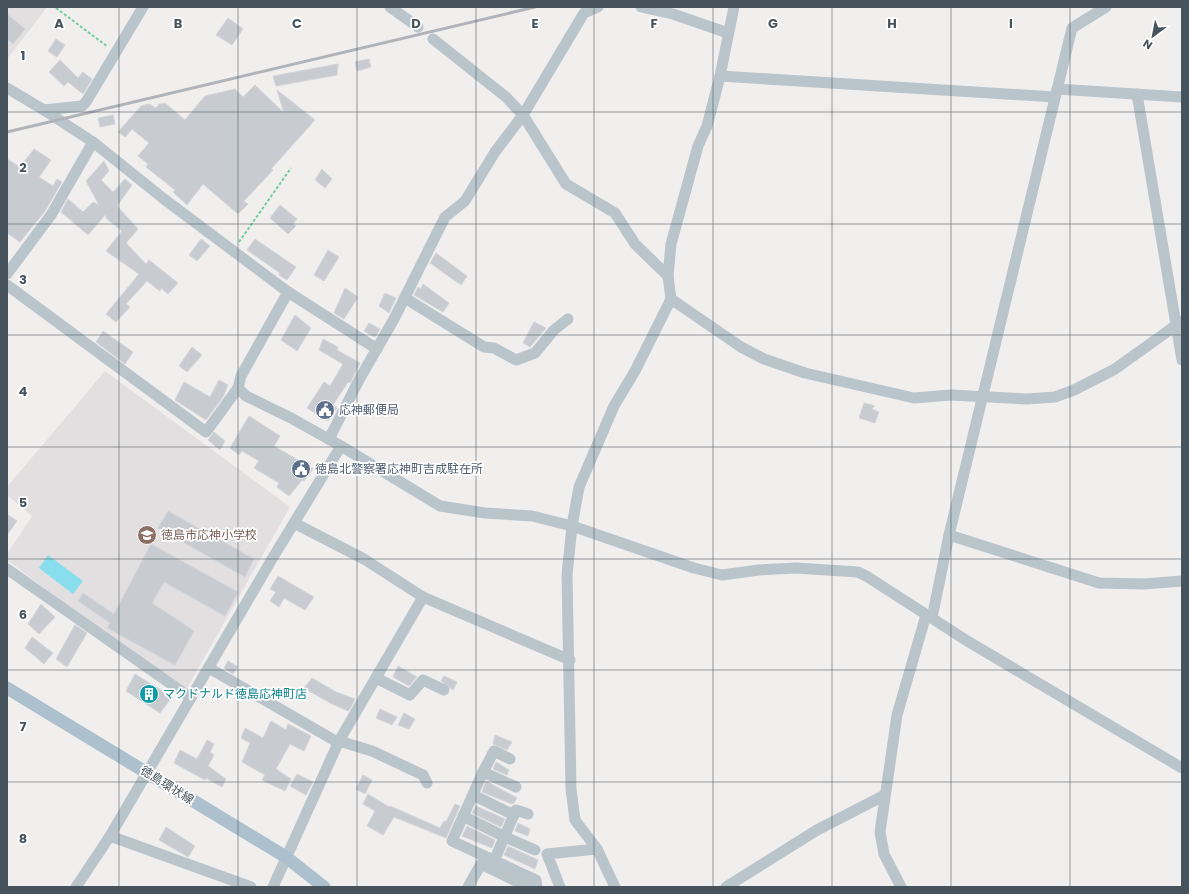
<svg xmlns="http://www.w3.org/2000/svg" width="1189" height="894" font-family="Poppins,'Noto Sans JP',sans-serif">
	<rect width="100%" height="100%" fill="#f1eeee"/>
	<g fill="#e2dfe0">
		<path d="M7,7h40l-40,52z"/>
		<path d="M105,371l185,136 -103,181 -87,-58 -93,-70v-6l25,-38 -25,-21v-8z"/>
	</g>
	<path fill="#88deec" d="M48,555l35,26 -10,13 -34,-26z"/>
	<g fill="#c8ccd1" stroke="#d2d5da">
		<path d="M7,14l18,15 -12,15 -6,-5z"/>
		<path d="M228,18l15,11 -11,16 -16,-10z"/>
		<path d="M56,39l9,6 -8,12 -9,-6z"/>
		<path d="M369,59l2,8 -14,4 -2,-9z"/>
		<path d="M60,60l18,18 5,-6 9,7 -9,15 -15,-12 -4,4 -15,-14z"/>
		<path d="M338,64l-1,11 -61,11 -3,-10z"/>
		<path d="M255,85l29,28 -7,-23 38,30 -44,49 2,1 -29,31 4,3 -10,10 -35,-30 -16,21 -14,-13 2,-2 -29,-23 2,-3 -10,-8 11,-13 -17,-14 -7,8 -7,-5 23,-26 8,-2 7,4 3,-4 6,-1 20,17 20,-24 30,-7 8,8z"/>
		<path d="M113,115l2,9 -15,3 -2,-9z"/>
		<path d="M34,149l17,11 -12,17 14,9 4,-7 5,3 -17,29 -25,31 -13,-9v-74l13,8z"/>
		<path d="M104,161l5,10 -8,9 12,12 12,-13 7,6 -15,21 21,23 -12,14 20,21 3,-4 29,23 -10,11 -7,-6 -1,3 -13,-10 -21,23 4,3 -14,15 -10,-8 33,-40 -33,-23 16,-20 -15,-12 -2,-4 -17,20 -27,-23 7,-13 15,13 10,-10 6,3 -13,-24z"/>
		<path d="M322,169l10,10 -7,9 -10,-8z"/>
		<path d="M280,205l17,14 -4,5 3,2 -8,8 -18,-16z"/>
		<path d="M201,239l9,7 -13,15 -8,-6z"/>
		<path d="M255,239l41,28 -9,13 -8,-5 1,-2 -33,-23z"/>
		<path d="M328,250l11,7 -15,24 -10,-6z"/>
		<path d="M436,253l31,23 -6,9 -31,-22z"/>
		<path d="M423,284l26,19 -6,9 -29,-17 4,-8 3,2z"/>
		<path d="M345,288l13,9 -14,22 -10,-6z"/>
		<path d="M385,293l11,5 -7,15 -10,-7z"/>
		<path d="M295,315l16,13 -14,23 -16,-11z"/>
		<path d="M534,322l12,6 -16,19 -7,-4z"/>
		<path d="M369,323l11,6 -5,8 -11,-6z"/>
		<path d="M103,331l30,21 -8,12 -29,-22z"/>
		<path d="M323,339l15,8 -1,3 23,13 -10,20 -2,-1 -15,23 4,3 -9,13 -21,-13 17,-26 6,4 13,-22 -24,-14z"/>
		<path d="M192,347l10,8 -15,17 -8,-6z"/>
		<path d="M219,380l9,5 -5,12 -17,23 -31,-20 9,-18 26,15z"/>
		<path d="M864,403l11,3 -3,3 7,3 -4,11 -16,-5z"/>
		<path d="M249,416l31,20 -6,10 39,23 -9,12 -2,-1 -13,16 -12,-9 2,-4 -25,-15 5,-7 -17,-10 -3,4 -9,-7z"/>
		<path d="M214,432l11,9 -5,9 -12,-10z"/>
		<path d="M168,511l86,48 -9,18 -87,-49z"/>
		<path d="M7,514l10,7 -10,14z"/>
		<path d="M151,544l87,48 -13,24 -61,-34 -12,21 42,28 -19,34 -68,-37 3,-5 -32,-22 5,-8 31,21z"/>
		<path d="M278,576l36,21 -9,13 -21,-12 -5,9 -9,-6 6,-9 -6,-3z"/>
		<path d="M41,604l14,13 -16,17 -11,-10z"/>
		<path d="M75,625l12,8 -20,34 -11,-8z"/>
		<path d="M32,637l21,16 -9,11 -19,-16z"/>
		<path d="M228,661l10,6 -5,7 -9,-6z"/>
		<path d="M398,666l19,11 -8,9 -16,-9z"/>
		<path d="M135,674l37,23 -12,16 -34,-22z"/>
		<path d="M444,676l13,6 -4,8 -12,-9z"/>
		<path d="M312,678l24,14 19,7 -5,10 -2,2 -18,-8 -26,-15z"/>
		<path d="M380,709l17,8 -5,8 -16,-7z"/>
		<path d="M404,713l11,6 -6,10 -11,-4z"/>
		<path d="M271,721l15,9 2,-6 23,12 -7,15 -14,-7 -14,25 15,10 -6,12 -23,-11 3,-5 -23,-13 8,-19 -9,-5 4,-10 18,10z"/>
		<path d="M495,735l17,7 -5,8 -14,-6z"/>
		<path d="M207,740l7,4 -4,8 4,3 -6,11 18,13 -4,8 -16,-9 -1,2 -31,-17 6,-13 17,9z"/>
		<path d="M496,762l13,8 -2,5 -14,-6z"/>
		<path d="M297,774l16,8 -7,13 -16,-9z"/>
		<path d="M363,775l9,5 -7,14 -9,-5z"/>
		<path d="M486,781l31,17 -3,5 -2,1 -30,-12z"/>
		<path d="M368,794l21,13 1,-1 50,22 4,-7 2,1 9,-18 5,2 -14,32 -52,-21 -11,18 -16,-9 8,-15 -12,-7z"/>
		<path d="M476,806l29,13 -4,8 -29,-14z"/>
		<path d="M518,823l12,6 -2,7 -13,-5z"/>
		<path d="M467,826l28,14 -3,8 -30,-12z"/>
		<path d="M166,827l29,19 -7,11 -29,-17z"/>
		<path d="M508,846l30,14 -3,9 -31,-14z"/>
	</g>
	<g fill="none" stroke-linecap="round" stroke-linejoin="round">
		<g stroke="#73cd9b" stroke-width="2" stroke-dasharray="3 2" stroke-linecap="butt">
			<path d="M56,8l52,39"/>
			<path d="M239,242l52,-74"/>
		</g>
		<g stroke="#b9c4cb" stroke-width="11">
			<path d="M390,7l28,20"/>
			<path d="M598,7l-14,6 -61,102 43,69 49,29 20,31 33,32"/>
			<path d="M641,7l32,7 55,19"/>
			<path d="M720,76l335,21"/>
			<path d="M7,88l37,22 49,32 71,57 124,93 -47,84 -3,12 8,8 45,22 50,28 -69,113 -162,277 -34,51"/>
			<path d="M1057,89l125,8"/>
			<path d="M1137,94l45,266"/>
			<path d="M44,110l38,-4 4,-4 57,-95"/>
			<path d="M7,274l44,-59 42,-73"/>
			<path d="M7,285l199,147 32,-44"/>
			<path d="M288,292l89,57"/>
			<path d="M405,298l79,49 10,1 22,12 19,-7 19,-23 14,-11"/>
			<path d="M671,299l70,48 23,12 41,14 109,25 37,-3 76,4 28,-2 19,-7 41,-21 67,-48"/>
			<path d="M329,439l31,-61 34,-59 51,-102 20,-16 30,-49 28,-37 -17,-18 -73,-58"/>
			<path d="M341,446l99,60 45,7 47,3 40,10 122,42 28,7 37,-5 37,-2 62,4 10,5 101,65 213,126"/>
			<path d="M294,523l70,36 59,38 147,63"/>
			<path d="M949,535l150,48 45,1 38,-3"/>
			<path d="M7,569l184,129"/>
			<path d="M932,618l17,-83 123,-507 34,-21"/>
			<path d="M209,668l130,75"/>
			<path d="M376,678l34,17 13,-15 21,10"/>
			<path d="M339,741l33,10 51,24 4,8"/>
			<path d="M483,772l11,-21 16,8"/>
			<path d="M516,787l-33,-15 -31,69 84,39 1,7"/>
			<path d="M473,795l41,20"/>
			<path d="M463,816l42,21 30,13"/>
			<path d="M110,836l141,51"/>
			<path d="M494,861l22,-51 12,4"/>
			<path d="M273,887l66,-146 84,-144"/>
			<path d="M468,887l13,-23 47,23"/>
			<path d="M560,887l-13,-33 50,-5"/>
			<path d="M615,887l-18,-38 -22,-29 -4,-31 -4,-214 5,-49 7,-39 35,-81 21,-35 36,-72 -3,-23 3,-32 27,-98 9,-20 13,-50 14,-69"/>
			<path d="M726,887l91,-57 68,-35"/>
			<path d="M901,887l-17,-33 -4,-22 17,-117 29,-100"/>
		</g>
		<path stroke="#adc0cd" stroke-width="13" d="M7,688l279,169 38,30"/>
		<path stroke="#b0b4b8" stroke-width="3" d="M7,132l528,-125"/>
	</g>
	<path fill="none" stroke="#46535c" stroke-width="1" stroke-opacity="0.55" d="M119,7v880M238,7v880M357,7v880M476,7v880M594,7v880M713,7v880M832,7v880M951,7v880M1070,7v880M7,112h1175M7,224h1175M7,335h1175M7,447h1175M7,559h1175M7,670h1175M7,782h1175"/>
	<defs>
		<g id="civic-disc" transform="scale(1)"><circle r="9.5" fill="#5c6f8a" stroke="#fff"/><path d="M-.6-6.5H3V-4.5H.6V-3L4-1V1h2V6H-6V1h2V-1L-.6-3ZM-1.2 2.5V6h2.4V2.5Z" fill="#fff"/></g>
		<g id="school-disc" transform="scale(1)"><circle r="9.5" fill="#8d6e63" stroke="#fff"/><path d="M0-5L7-2L0 1L-7-2ZM-4 1L0 2.5L4 1V4Q0 6-4 4Z" fill="#fff"/></g>
		<g id="building-disc" transform="scale(1)"><circle r="9.5" fill="#0f9aa8" stroke="#fff"/><path d="M-4-6H4V6H1V3H-1V6H-4ZM-2.5-4.3h1.7v1.8h-1.7ZM.8-4.3h1.7v1.8H.8ZM-2.5-1h1.7V.8h-1.7ZM.8-1h1.7V.8H.8Z" fill="#fff"/></g>
	</defs>
	<g fill-rule="evenodd">
		<use href="#civic-disc" x="325" y="410"/>
		<use href="#civic-disc" x="301" y="469"/>
		<use href="#school-disc" x="147" y="535"/>
		<use href="#building-disc" x="149" y="694"/>
	</g>
	<g text-anchor="middle" stroke-width="3.5" stroke-linejoin="round" paint-order="stroke">
		<g font-size="12" fill="#4e5e75" stroke="#fff" text-anchor="start">
			<text x="339" y="414">応神郵便局</text>
			<text x="315" y="473">徳島北警察署応神町吉成駐在所</text>
		</g>
		<g font-size="12" fill="#785e54" stroke="#fff" text-anchor="start">
			<text x="161" y="539">徳島市応神小学校</text>
		</g>
		<g font-size="12" fill="#0d838f" stroke="#fff" text-anchor="start">
			<text x="163" y="698">マクドナルド徳島応神町店</text>
		</g>
		<g font-size="12" fill="#46535c" stroke="#fff">
			<text transform="translate(167 785) rotate(32)" y="4">徳島環状線</text>
		</g>
	</g>
	<g font-size="13" text-anchor="middle" font-weight="bold" fill="#46535c" stroke="#fff" stroke-width="3.5" stroke-linejoin="round" paint-order="stroke">
		<text x="59" y="28">A</text>
		<text x="178" y="28">B</text>
		<text x="297" y="28">C</text>
		<text x="416" y="28">D</text>
		<text x="535" y="28">E</text>
		<text x="654" y="28">F</text>
		<text x="773" y="28">G</text>
		<text x="892" y="28">H</text>
		<text x="1011" y="28">I</text>
		<text x="23" y="60">1</text>
		<text x="23" y="172">2</text>
		<text x="23" y="284">3</text>
		<text x="23" y="396">4</text>
		<text x="23" y="507">5</text>
		<text x="23" y="619">6</text>
		<text x="23" y="731">7</text>
		<text x="23" y="843">8</text>
	</g>
	<rect width="1189" height="894" fill="none" stroke="#46535c" stroke-width="16"/>
	<g transform="translate(1153 36) rotate(212)" stroke="#ffffff" stroke-width="3" paint-order="stroke">
	<path d="M0-3L7 15L0 10L-7 15Z" fill="#46535c"/>
	<text y="-6" font-size="11" font-weight="bold" text-anchor="middle" fill="#46535c">N</text>
	</g>
</svg>
